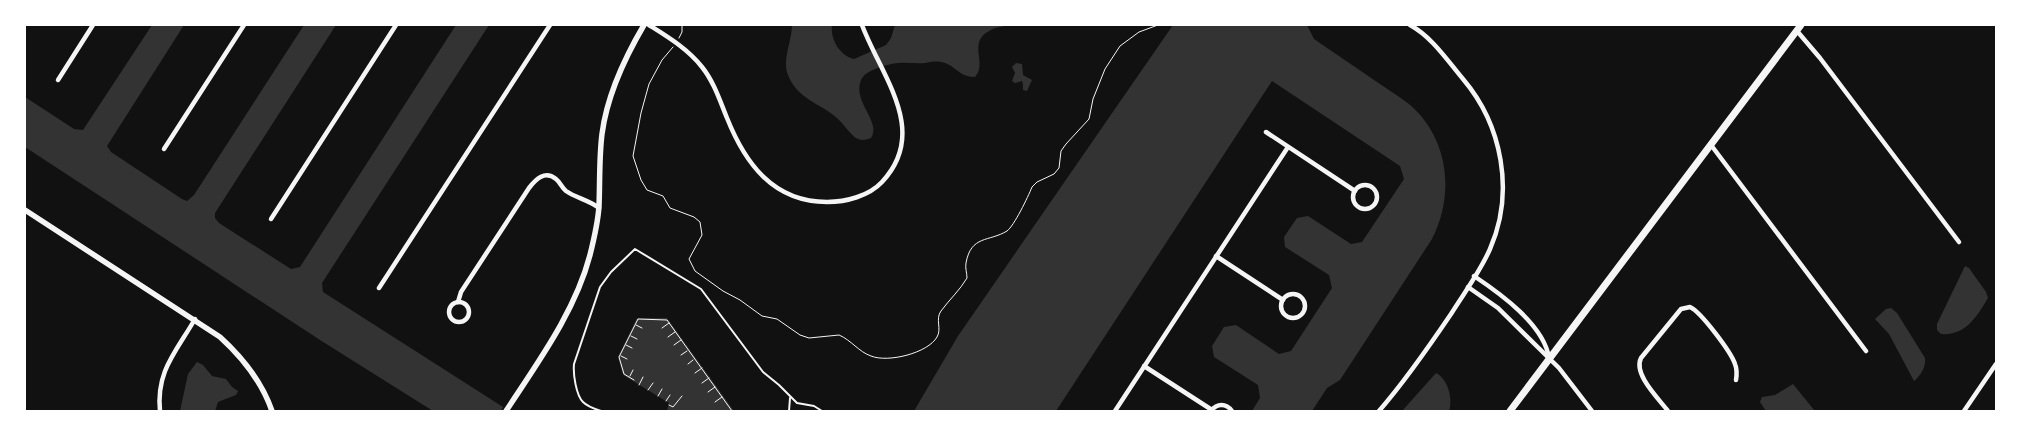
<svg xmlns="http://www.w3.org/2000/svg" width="2021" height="436" font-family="Montserrat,sans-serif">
	<rect width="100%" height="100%" fill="#111"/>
	<g fill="#333">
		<path d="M152,25h32l-77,121 4,6 71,47 5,2 7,-6 110,-170h32l-121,188v5l4,5 72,46 9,-2 156,-242h33l-167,258 1,9 180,115 -2,4h-68l-113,-71 -295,-193v-50l49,32 9,1z"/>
		<path d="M792,25h40c-2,14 8,31 22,34l32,-14 5,-7 4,-13h114c-7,2 -14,2 -20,6 -22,12 -1,32 -14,46 -17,0 -20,-13 -34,-15 -5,-1 -11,0 -16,1 -9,1 -18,-1 -27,0 -10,1 -33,7 -37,17 -9,22 21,42 10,58 -5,2 -10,3 -15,0 -7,-5 -12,-14 -19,-20 -17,-15 -40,-19 -49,-43 -6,-16 4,-34 4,-50z"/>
		<path d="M1173,25h134l7,14c21,14 42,29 63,43 10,7 22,14 32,22 40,34 46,90 23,135l-92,141 -13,8 -15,23h-60l8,-13 -2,-13 -44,-28 -2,-11 12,-19 12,-2 43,29 12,-3 41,-63 -3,-13 -44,-28 -1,-10 13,-19 11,-2 43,28 11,-2 42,-63 -4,-13 -128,-85 -216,330h-142l44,-75z"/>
		<path d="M1016,63l6,1 1,11 9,5 -5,11 -4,-1v-6l-1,-3 -7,2 -3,-2 3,-8 -3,-6z"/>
		<path d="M1965,266l4,2 17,24 2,6c-11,18 -22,38 -47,36l-4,-4v-6z"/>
		<path d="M1891,308l6,5 28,45c1,9 -4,17 -11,23l-25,-47 -14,-15 11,-10z"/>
		<path d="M637,318h30l67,93h-67l2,-8 -46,-28 -5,-18z"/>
		<path d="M197,362l6,3 9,11 14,3 6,8 6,4 -2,4 -18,7 -3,9h-35l8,-37z"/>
		<path d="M1436,373c12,6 17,26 13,38h-47z"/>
		<path d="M1793,384l22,27h-49l-6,-9 2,-5 13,-2z"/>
	</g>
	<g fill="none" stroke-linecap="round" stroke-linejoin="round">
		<g stroke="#f5f5f5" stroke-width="1">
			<path d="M679,38l3,-6v-7"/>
			<path d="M673,47l-11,13 -13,24 -8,29 -8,43 8,24 6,10 16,6 7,12 24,9 6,5 2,13 -13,24 6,12 28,20 17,9 22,16 15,3 23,16 9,3 30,-3c12,5 20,17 32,21 17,7 57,-3 66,-19 5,-8 -2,-18 4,-26 8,-11 19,-21 26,-33 0,-5 -2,-10 -1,-15 5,-28 23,-21 41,-32 7,-5 21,-34 25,-44l5,-5 17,-8 5,-6 2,-17 5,-7 23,-25 4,-20 12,-30 15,-23 19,-14 19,-7"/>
			<path d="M636,325l6,3"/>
			<path d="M662,328l7,-5"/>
			<path d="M631,336l6,3"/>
			<path d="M668,337l7,-5"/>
			<path d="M626,345l6,3"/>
			<path d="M674,345l7,-5"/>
			<path d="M681,355l6,-4"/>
			<path d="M621,356l6,3"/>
			<path d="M688,364l5,-4"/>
			<path d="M695,373l7,-5"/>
			<path d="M630,376l3,-6"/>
			<path d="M634,380l-10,-6 -5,-17 19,-38 29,1 65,91"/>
			<path d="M702,383l7,-5"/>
			<path d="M639,385l4,-8"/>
			<path d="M648,390l5,-7"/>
			<path d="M708,392l7,-5"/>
			<path d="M658,396l4,-7"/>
			<path d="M666,401l4,-6"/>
			<path d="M715,402l7,-5"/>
			<path d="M669,405l4,2 9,-11"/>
		</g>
		<g stroke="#f5f5f5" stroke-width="2">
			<path d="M601,411c-6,-2 -13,-4 -18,-9 -7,-7 -10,-28 -9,-38l26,-77 11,-15 24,-23 66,40 62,83 16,13 18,18 17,3 8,5"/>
			<path d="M789,411l1,-13"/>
		</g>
		<g stroke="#f5f5f5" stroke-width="4.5">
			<path d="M649,25c19,12 39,24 53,42 12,15 18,34 25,51 18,45 46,84 100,84 19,0 42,-6 55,-20 48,-51 -1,-106 -20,-157"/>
			<path d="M1797,31l23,27 139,184"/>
			<path d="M58,80l35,-55"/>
			<path d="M1266,132l89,59"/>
			<path d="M1711,145l155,206"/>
			<path d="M164,149l80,-124"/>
			<circle cx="1365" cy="197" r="12"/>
			<path d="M271,219l125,-194"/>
			<path d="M1216,256l67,44"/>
			<path d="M1474,276c27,18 70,49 75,82"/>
			<path d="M1468,287l30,21 61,60 33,43"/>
			<path d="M379,288l171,-263"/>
			<circle cx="1293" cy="306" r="12"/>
			<circle cx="459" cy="312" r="10"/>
			<path d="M458,302l3,-10 68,-104c7,-9 16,-18 27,-9 4,3 6,9 10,12 10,7 23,9 33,17"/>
			<path d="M1144,366l68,44"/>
			<path d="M160,411c-4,-40 16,-59 35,-92"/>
			<path d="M1115,411l173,-264"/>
			<path d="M1211,411c6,-8 15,-8 21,0"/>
			<path d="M1379,411c27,-31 49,-63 72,-97 13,-21 29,-42 39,-65 25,-57 12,-124 -27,-170 -16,-19 -31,-42 -53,-54"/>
			<path d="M1668,411c-10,-13 -35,-37 -27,-53l40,-49 9,-2c11,5 41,45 45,57 2,5 2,10 1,16"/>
			<path d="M1964,411l32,-47"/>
		</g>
		<g stroke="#f5f5f5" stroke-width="5.5">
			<path d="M25,210l195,127c23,21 42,45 52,74"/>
			<path d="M506,411c32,-49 69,-99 84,-156 4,-16 8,-33 9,-49 1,-24 0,-48 3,-72 5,-39 22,-75 42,-109"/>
		</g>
		<path stroke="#f5f5f5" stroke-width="7" d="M1510,411l291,-386"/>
	</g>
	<rect width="2021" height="436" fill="none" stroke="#ffffff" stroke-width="52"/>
</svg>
